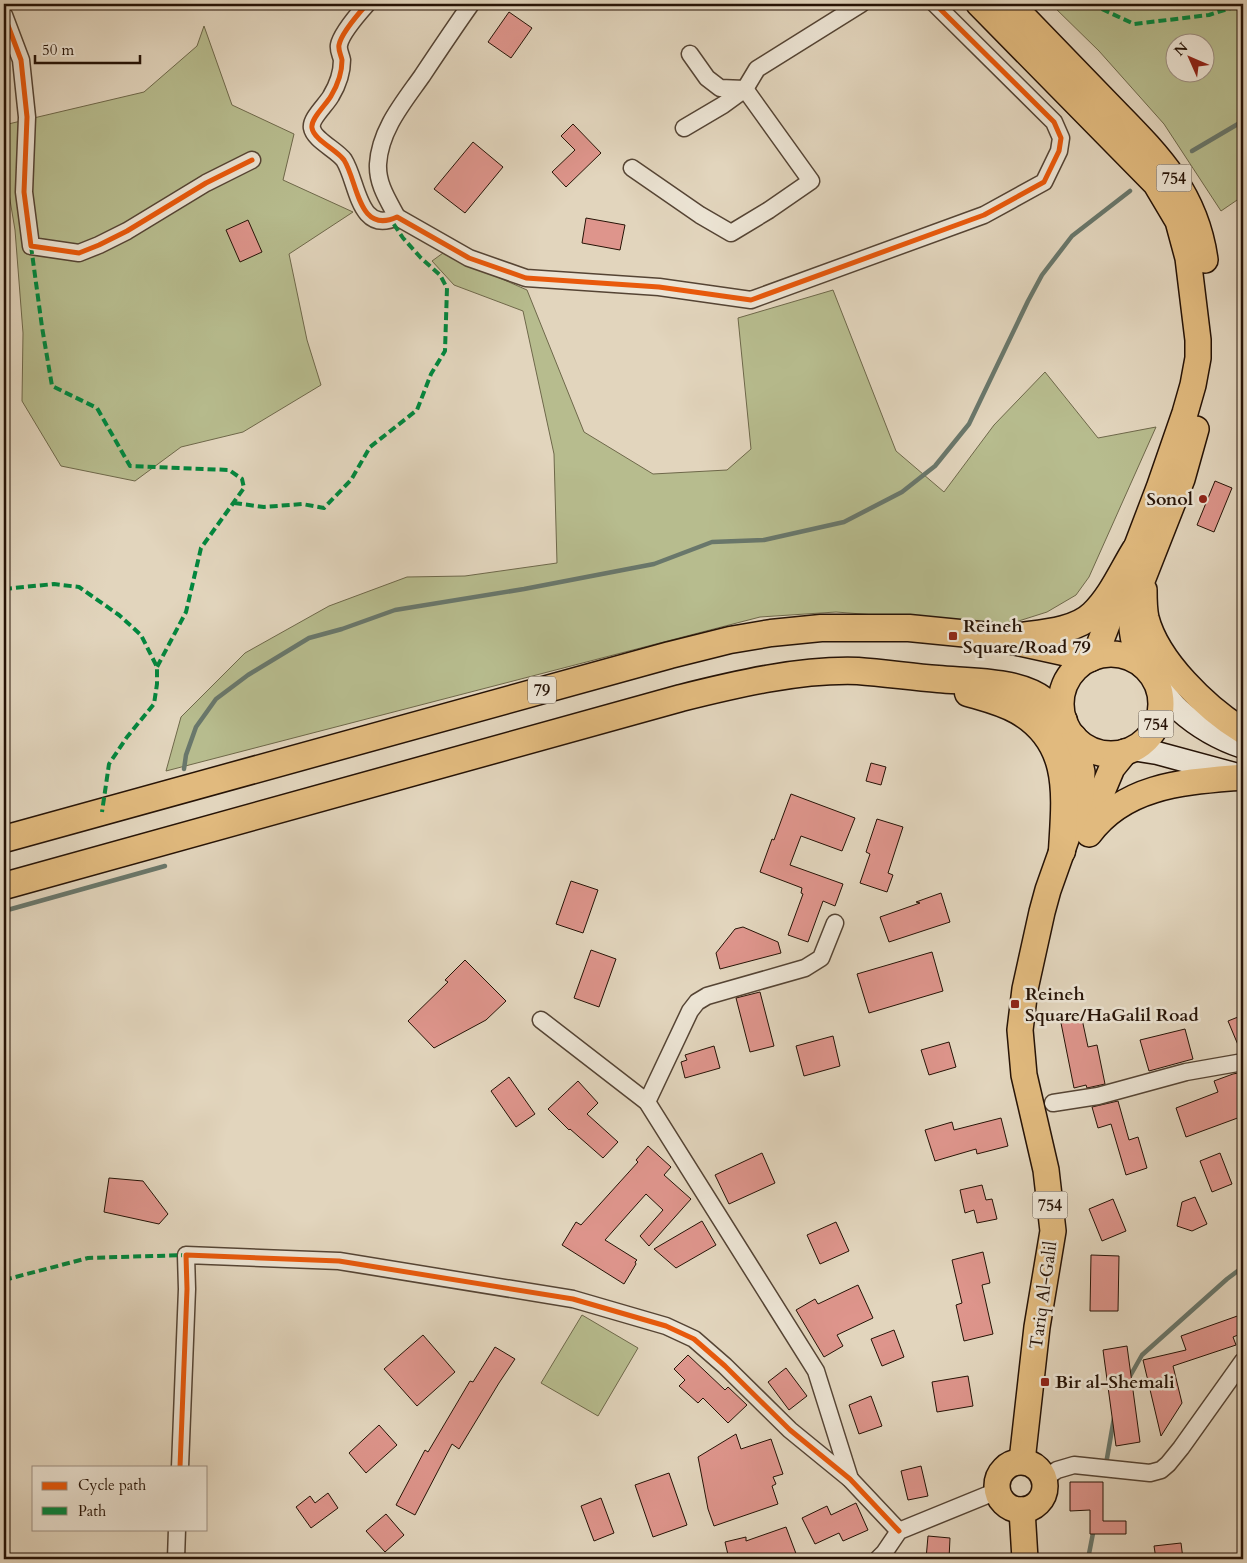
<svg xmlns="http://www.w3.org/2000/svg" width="1247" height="1563" font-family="Cardo,serif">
	<rect width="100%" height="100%" fill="#e2d5bd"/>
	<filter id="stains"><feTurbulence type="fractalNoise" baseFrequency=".004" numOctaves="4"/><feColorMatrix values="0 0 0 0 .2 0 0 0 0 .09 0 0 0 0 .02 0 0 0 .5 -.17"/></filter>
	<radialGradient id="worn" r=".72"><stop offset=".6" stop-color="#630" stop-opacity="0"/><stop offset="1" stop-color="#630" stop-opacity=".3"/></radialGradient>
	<g fill="#b7bc8e" stroke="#6e684a" fill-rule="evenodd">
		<path d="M1051,4h192v192l-22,15 -57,-87 -65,-73zM1174,42h30v30h-30z"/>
		<path d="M204,26l28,79 62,29 -11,46 70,32 -64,42 18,86 14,45 -78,47 -62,15 -46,34 -74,-15 -39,-65 1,-68 -8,-103 -11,-66v-39l140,-33 53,-46z"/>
		<path d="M443,253l84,37 57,142 69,42 74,-4 24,-21 -13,-131 95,-28 63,161 48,41 50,-67 51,-53 53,66 58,-11 -67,150 -13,18 -29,17 -41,13 -170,-13 -76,5 -594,154 15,-54 64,-64 84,-47 78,-29 58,-1 92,-13 -3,-109 -31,-143 -69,-26 -22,-24z"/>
		<path d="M582,1315l56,33 -40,68 -57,-33z"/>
	</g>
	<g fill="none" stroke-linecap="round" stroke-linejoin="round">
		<g stroke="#69776b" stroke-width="4.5">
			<path d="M1192,151l51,-30"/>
			<path d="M184,769l2,-14 10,-28 20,-28 32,-24 61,-37 33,-9 53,-19 129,-21 130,-25 58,-22 52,-2 80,-18 58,-30 33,-26 34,-42 59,-123 14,-26 30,-39 58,-45"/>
			<path d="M4,911l161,-45"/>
			<path d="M1129,1378l13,-23 85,-76 16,-12"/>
			<path d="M1106,1464l8,-46"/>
			<path d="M1088,1559l6,-31"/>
		</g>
	</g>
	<g fill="#de958c" stroke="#261306">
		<path d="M509,12l23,16 -21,30 -23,-16z"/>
		<path d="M573,124l28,29 -35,34 -14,-15 23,-22 -14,-14z"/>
		<path d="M473,142l30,25 -38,46 -31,-24z"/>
		<path d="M586,218l39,7 -5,25 -38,-7z"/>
		<path d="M248,220l14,32 -22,10 -14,-32z"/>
		<path d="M1215,481l17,7 -18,44 -17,-7z"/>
		<path d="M871,763l15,4 -5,18 -15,-4z"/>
		<path d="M791,794l64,24 -13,33 -41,-15 -11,29 53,19 -8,22 -12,-5 -15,41 -20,-7 15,-41 -2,-1 1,-5 -42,-16 12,-33 2,1z"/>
		<path d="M877,819l26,8 -15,46 5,2 -6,17 -27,-9 10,-29 -4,-2z"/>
		<path d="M571,881l27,9 -15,43 -27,-9z"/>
		<path d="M941,893l9,29 -61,20 -9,-25 40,-14 -4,-1z"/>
		<path d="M743,927l35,15 3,11 -61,16 -4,-16 19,-24z"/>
		<path d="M591,950l25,9 -17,48 -25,-9z"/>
		<path d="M932,952l11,39 -74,22 -12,-39z"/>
		<path d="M465,960l41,41 -20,19 -52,28 -26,-27 40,-39 -3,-2z"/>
		<path d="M760,992l14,54 -24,6 -14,-54z"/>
		<path d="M1243,1015v37h-2l-13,-31z"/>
		<path d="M1082,1019l6,28 9,-2 8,39 -18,4 -1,-3 -12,3 -13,-65z"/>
		<path d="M1185,1029l8,30 -44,12 -9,-31z"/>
		<path d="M833,1036l7,30 -36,10 -8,-30z"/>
		<path d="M949,1042l7,25 -27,8 -8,-25z"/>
		<path d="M714,1046l6,22 -35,10 -4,-16 6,-2 -2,-5z"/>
		<path d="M1243,1072v44l-57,21 -10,-29 42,-16 -4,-11 19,-7z"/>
		<path d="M509,1077l26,37 -19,13 -25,-36z"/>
		<path d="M578,1081l20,22 -11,11 31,28 -15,16 -33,-29 -1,1 -21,-21z"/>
		<path d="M1118,1101l11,39 9,-3 9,31 -21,7 -15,-51 -13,4 -6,-21z"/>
		<path d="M1001,1118l7,28 -31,8 -1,-5 -41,12 -10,-31 27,-8 2,8z"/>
		<path d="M648,1146l23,21 -7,8 27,24 -42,47 -9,-10 23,-26 -17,-16 -41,46 32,20 -2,2 1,2 -12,20 -62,-39 14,-23 5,3 57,-63 -2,-2z"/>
		<path d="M762,1153l13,30 -46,21 -14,-29z"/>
		<path d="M1220,1153l12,31 -20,8 -12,-31z"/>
		<path d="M109,1178l34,3 25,33 -9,10 -55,-12z"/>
		<path d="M982,1185l4,15 6,-1 5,20 -20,4 -3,-13 -9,3 -5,-23z"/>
		<path d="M1195,1197l12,27 -15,7 -15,-5 5,-24z"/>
		<path d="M1113,1199l13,32 -24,10 -13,-32z"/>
		<path d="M702,1221l14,24 -40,23 -22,-19z"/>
		<path d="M836,1222l13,29 -29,13 -13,-29z"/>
		<path d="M983,1252l7,31 -8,2 11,49 -29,7 -8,-36 6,-2 -10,-43z"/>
		<path d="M1091,1255l28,1 -1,55h-28z"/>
		<path d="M858,1285l15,33 -36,17 6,11 -19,11 -28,-47 19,-11 3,5z"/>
		<path d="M1243,1314v19l-10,4 3,8 -63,21 9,37 -21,33 -18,-76 43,-10 -5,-14z"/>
		<path d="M894,1330l10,27 -22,9 -11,-27z"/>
		<path d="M423,1335l32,37 -38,34 -33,-37z"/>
		<path d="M1127,1346l13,96 -24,4 -13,-96z"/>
		<path d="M495,1347l20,12 -16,24 -40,66 -7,-5 -37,71 -19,-10 29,-55 3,2 42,-71 3,1z"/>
		<path d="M688,1355l37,35 3,-3 19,18 -19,18 -25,-25 -5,5 -19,-17 6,-6 -11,-11z"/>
		<path d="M786,1368l21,28 -18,14 -21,-28z"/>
		<path d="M968,1376l5,30 -36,6 -5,-30z"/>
		<path d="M871,1396l11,30 -23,8 -10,-29z"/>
		<path d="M379,1425l18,20 -31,28 -17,-20z"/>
		<path d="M736,1434l5,15 30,-10 12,35 -10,3 3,7 -4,2 6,18 -64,22 -6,-17 -10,-52z"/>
		<path d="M921,1466l7,30 -20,4 -7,-29z"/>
		<path d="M669,1473l18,52 -34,12 -18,-52z"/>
		<path d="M1070,1482h33v39h23v13h-36v-24l-20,1z"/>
		<path d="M328,1493l10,15 -27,20 -15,-21 14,-11 5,7z"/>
		<path d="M601,1498l13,35 -20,8 -13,-35z"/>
		<path d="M856,1503l12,27 -25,11 -4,-8 -24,11 -13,-26 25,-12 4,9z"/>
		<path d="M386,1514l18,21 -19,17 -19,-21z"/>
		<path d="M786,1527l12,32h-69l-4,-17 21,-5v4z"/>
		<path d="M928,1536l22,2 -1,21h-23z"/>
		<path d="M1181,1543l2,16h-27l-2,-13z"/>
	</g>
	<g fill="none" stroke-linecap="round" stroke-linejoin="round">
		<g stroke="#554434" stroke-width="19">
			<g id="minor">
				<path d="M367,4c-8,9 -26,30 -28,41 -1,5 2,10 3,15 0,12 -5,26 -11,36 -5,9 -21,23 -19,32 2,12 25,22 32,32 14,22 14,75 53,57l72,41 57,20 133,9 92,13 233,-85 60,-33 15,-31 2,-13 -7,-16 -119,-118"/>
				<path d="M4,15l17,45 6,57 -3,75 7,54 48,7 20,-8 28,-14 79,-48 46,-23"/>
				<path d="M684,128l39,-23 22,-16 12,-20 104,-65"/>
				<path d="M632,168l68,47 31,18 38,-23 42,-29 -66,-92 -25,-1 -13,-10 -17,-24"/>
				<path d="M397,217c-9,-17 -20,-33 -19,-53 2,-34 25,-61 44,-88 16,-24 32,-48 49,-72"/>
				<path d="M541,1020l106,82 169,269 34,108"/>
				<path d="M647,1102l43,-91 7,-9 10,-6 98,-28 16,-10 14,-35"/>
				<path d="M1053,1103l45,-7 88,-24 57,-10"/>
				<path d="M180,1467l7,-178 -1,-34 153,6 234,38 93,27 28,13 31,27 65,64 60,49 49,52"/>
				<path d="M1044,1479l13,-9 17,-5 76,8 11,-3 7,-6 13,-16 62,-87"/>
				<path d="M176,1559l1,-30"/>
				<path d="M878,1559l6,-6 15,-22 98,-40"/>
			</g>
		</g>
		<g stroke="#261306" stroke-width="25">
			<g id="secondary">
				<path d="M1153,676c8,11 16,25 26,34 19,17 40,29 64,37"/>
				<path d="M1132,749l25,4 81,22"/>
			</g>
		</g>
		<g stroke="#261306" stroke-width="28">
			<g id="primary">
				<path d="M979,4l177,180 22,37 10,37 10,82v18l-5,27 -8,28 -26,75 -64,168"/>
				<path d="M1011,4c30,31 60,62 90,93 49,51 94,89 104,163"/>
				<path d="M1144,590c0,9 0,19 2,28 11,43 60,90 97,113"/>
				<circle cx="1111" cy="704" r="50"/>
				<path d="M1142,664c-11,-27 -13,-39 -6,-68l46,-117 14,-50"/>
				<path d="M1086,830l26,-62 13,-16"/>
				<path d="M1089,834c37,-50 97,-52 154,-57"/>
				<path d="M1022,1461l15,-134 16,-96 -7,-61 -22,-95 -4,-45 5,-41 17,-77 6,-22 33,-93 1,-25 -8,-35"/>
				<circle cx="1021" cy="1486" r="24"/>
				<path d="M1022,1510l3,49"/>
			</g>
		</g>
		<g stroke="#261306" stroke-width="29">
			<g id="trunk">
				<path d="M1020,636c22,-3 56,-5 73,-22 18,-17 29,-43 42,-64"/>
				<path d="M968,693c17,5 34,9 50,18 55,32 47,86 44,140"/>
				<path d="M4,839l666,-184 60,-15 41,-7 50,-5h88l81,8 101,22"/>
				<path d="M4,886l677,-188c56,-14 119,-29 177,-27 27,2 54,6 80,8 33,3 80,1 107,22 7,6 13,13 19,20"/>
			</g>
		</g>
		<use href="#minor" stroke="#ece4d4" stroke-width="16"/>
		<use href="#secondary" stroke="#ece4d4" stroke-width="22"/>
		<use href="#primary" stroke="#e1ba7e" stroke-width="25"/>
		<use href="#trunk" stroke="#e1ba7e" stroke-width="26"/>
		<g stroke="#00873e" stroke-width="4" stroke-dasharray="8 4" stroke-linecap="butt">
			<path d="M1091,4l43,20 75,-9 34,-11"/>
			<path d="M31,246l11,81 10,59 45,22 33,58 99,4 13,9 2,9 -43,60 -15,64 -29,55"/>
			<path d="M234,503l30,4 38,-3 22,4 27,-28 19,-33 47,-37 14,-36 14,-23 2,-63 -7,-13 -19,-17 -18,-20 -12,-18"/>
			<path d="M4,589l50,-5 25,3 40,28 22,20 16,32v17l-3,20 -27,33 -18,27 -7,48"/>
			<path d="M4,1280l84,-22 98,-3"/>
		</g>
		<g stroke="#ece4d4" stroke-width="8">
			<g id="cycleway">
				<path d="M367,4c-8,9 -26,30 -28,41 -1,5 2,10 3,15 0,12 -5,26 -11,36 -5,9 -21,23 -19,32 2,12 25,22 32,32 14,22 14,75 53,57l72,41 57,20 133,9 92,13 233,-85 60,-33 15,-31 2,-13 -7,-16 -119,-118"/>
				<path d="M4,15l17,45 6,57 -3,75 7,54 48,7 20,-8 28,-14 79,-48 46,-23"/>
				<path d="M180,1467l7,-178 -1,-34 153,6 234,38 93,27 28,13 31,27 65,64 60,49 49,52"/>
			</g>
		</g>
		<use href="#cycleway" stroke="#e8590c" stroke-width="5"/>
	</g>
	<g fill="#8f2418" stroke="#ece4d4" stroke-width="2">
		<circle cx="1203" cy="499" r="5"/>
		<rect x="948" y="631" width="10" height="10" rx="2.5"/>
		<rect x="1010" y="999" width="10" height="10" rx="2.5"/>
		<rect x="1040" y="1377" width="10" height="10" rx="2.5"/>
	</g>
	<g text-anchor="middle" stroke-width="5" stroke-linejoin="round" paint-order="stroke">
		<g fill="#ece4d4" stroke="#615244" stroke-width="1">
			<rect x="1156.5" y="164.5" width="35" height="27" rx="4"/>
			<rect x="528" y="676.5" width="28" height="27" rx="4"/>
			<rect x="1138.5" y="710.5" width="35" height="27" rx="4"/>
			<rect x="1032.5" y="1191.5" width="35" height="27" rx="4"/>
		</g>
		<g font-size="16" font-weight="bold" fill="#261306">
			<text x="1174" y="184">754</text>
			<text x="542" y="696">79</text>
			<text x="1156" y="730">754</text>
			<text x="1050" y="1211">754</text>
		</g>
		<g font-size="18" font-weight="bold" fill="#261306" stroke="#ece4d4" text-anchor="start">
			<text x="1193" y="505" text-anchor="end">Sonol</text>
			<text x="963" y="632">Reineh<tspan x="963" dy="21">Square/Road 79</tspan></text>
			<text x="1025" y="1000">Reineh<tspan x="1025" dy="21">Square/HaGalil Road</tspan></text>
			<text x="1055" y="1388">Bir al-Shemali</text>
		</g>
		<g font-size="18" fill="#261306" stroke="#ece4d4">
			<text transform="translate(1043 1295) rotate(-82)" y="6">Tariq Al-Galil</text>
		</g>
	</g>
	<rect width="1247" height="1563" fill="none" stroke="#e2d5bd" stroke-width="20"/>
	<rect x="5" y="5" width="1237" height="1553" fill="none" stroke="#261306" stroke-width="2.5"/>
	<rect x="10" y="10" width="1227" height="1543" fill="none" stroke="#261306"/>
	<rect x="32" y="1466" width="175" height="65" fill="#ece4d4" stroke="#9d9082"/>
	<rect x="42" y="1482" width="25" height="8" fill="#e8590c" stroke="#9d9082"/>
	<text x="78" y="1490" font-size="15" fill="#261306">Cycle path</text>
	<rect x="42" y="1507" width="25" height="8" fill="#00873e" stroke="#9d9082"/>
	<text x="78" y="1516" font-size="15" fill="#261306">Path</text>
	<g transform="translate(1190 58) rotate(315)"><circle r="24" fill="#ece4d4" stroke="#9d9082"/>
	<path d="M0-4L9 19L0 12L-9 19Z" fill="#8f2418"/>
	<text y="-8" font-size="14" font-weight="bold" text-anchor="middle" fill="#261306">N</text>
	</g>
	<path d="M35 55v8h105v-8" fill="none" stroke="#261306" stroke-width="2.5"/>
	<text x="42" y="55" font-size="15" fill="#261306" stroke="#ece4d4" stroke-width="4" paint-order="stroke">50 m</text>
	<rect width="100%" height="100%" filter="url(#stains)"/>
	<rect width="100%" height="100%" fill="url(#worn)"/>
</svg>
